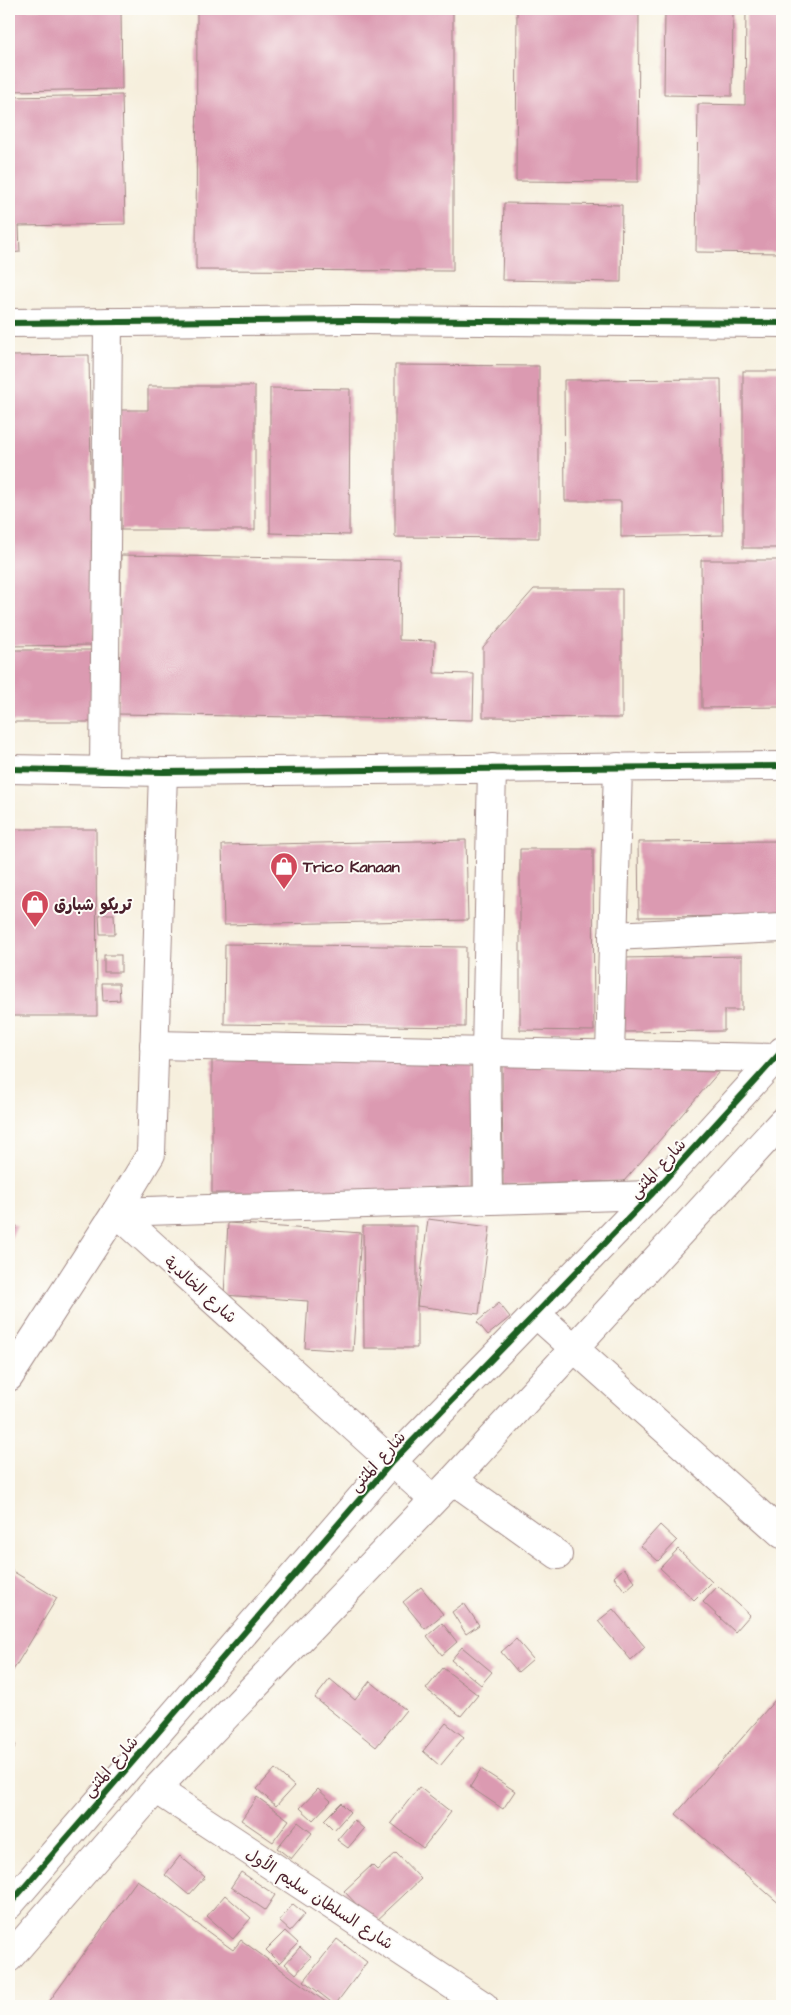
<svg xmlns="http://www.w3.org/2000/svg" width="791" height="2015" font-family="'Architects Daughter','Playpen Sans Arabic',sans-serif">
	<rect width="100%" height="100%" fill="#fdfcf7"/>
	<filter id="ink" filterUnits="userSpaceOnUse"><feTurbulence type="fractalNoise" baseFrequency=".02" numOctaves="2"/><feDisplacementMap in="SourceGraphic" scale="10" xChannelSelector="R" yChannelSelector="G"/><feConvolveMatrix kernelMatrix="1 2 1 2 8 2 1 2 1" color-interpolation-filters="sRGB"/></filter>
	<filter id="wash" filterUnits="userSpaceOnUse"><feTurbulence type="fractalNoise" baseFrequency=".0096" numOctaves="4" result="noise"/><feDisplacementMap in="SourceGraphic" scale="20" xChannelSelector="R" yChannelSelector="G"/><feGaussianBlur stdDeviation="1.12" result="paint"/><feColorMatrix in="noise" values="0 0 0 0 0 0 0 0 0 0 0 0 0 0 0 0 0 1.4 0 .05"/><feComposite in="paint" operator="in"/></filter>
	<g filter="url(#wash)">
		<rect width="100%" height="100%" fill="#f6efdd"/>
		<g id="blocks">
			<g fill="#db9ab1">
				<path d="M9,9h112l1,80 -113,2z"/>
				<path d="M197,9h256v262l-257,-1z"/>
				<path d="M517,9h122l-1,173 -122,-1z"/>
				<path d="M665,9h68l-1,87 -68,-1z"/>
				<path d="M746,9h36v244l-86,-1 2,-148 47,1z"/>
				<path d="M122,95l3,129 -106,2 1,26 -11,1v-156z"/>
				<path d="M504,203l118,2 -1,77 -119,-2z"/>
				<path d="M89,355l5,290 -85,1v-290z"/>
				<path d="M395,365l144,1v172l-144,-1z"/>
				<rect x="743" y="371" width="39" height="177"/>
				<path d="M721,379l2,156 -102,2v-36h-56l-1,-121z"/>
				<path d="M148,386h107v144h-134l-1,-120h28z"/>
				<path d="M270,388l80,1 -1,146 -79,-2z"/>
				<path d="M121,555l279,5 -1,80 36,1 -1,32 40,1 -1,46 -355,-6z"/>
				<path d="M701,560h81v147l-80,1z"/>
				<path d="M534,589h88v129l-139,-1v-70z"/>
				<rect x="9" y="650" width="86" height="72"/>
				<path d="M9,829h87l1,187h-88z"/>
				<path d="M466,840l2,80 -244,5 -2,-80z"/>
				<path d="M782,841v75l-143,1 -1,-75z"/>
				<path d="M520,849h73l1,182 -74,-1z"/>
				<path d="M99,914h15l1,20h-15z"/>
				<path d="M225,944l241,3 -1,80 -241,-3z"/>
				<rect x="104" y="955" width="17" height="17"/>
				<path d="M742,956v54h-18v21l-101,1 -2,-74z"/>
				<path d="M102,983h17l1,17 -17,1z"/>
				<path d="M212,1058l261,2 -1,136 -260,-3z"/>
				<path d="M502,1065l217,7 -95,109 -121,4z"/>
				<path d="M428,1219l62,8 -11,87 -62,-8z"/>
				<path d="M9,1222l8,4 -8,16z"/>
				<path d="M228,1223l133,10 -8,118 -48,-3 3,-47 -84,-6z"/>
				<path d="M363,1226h54v122h-53z"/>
				<path d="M499,1303l11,14 -22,18 -11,-13z"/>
				<path d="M660,1525l17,16 -19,20 -17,-15z"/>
				<path d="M678,1549l34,33 -18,18 -34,-32z"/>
				<path d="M624,1568l11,14 -10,9 -11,-14z"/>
				<path d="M9,1569l48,29 -48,79z"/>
				<path d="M718,1586l32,29 -15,17 -32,-30z"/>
				<path d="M421,1587l22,27 -18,15 -22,-27z"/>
				<path d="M464,1603l15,22 -13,9 -14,-22z"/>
				<path d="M613,1609l32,38 -14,13 -33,-39z"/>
				<path d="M442,1623l15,19 -15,13 -15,-19z"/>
				<path d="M516,1639l17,20 -15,13 -17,-20z"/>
				<path d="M462,1647l30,25 -11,13 -30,-25z"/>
				<path d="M443,1668l35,27 -17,21 -35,-27z"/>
				<path d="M330,1679l25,21 15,-19 36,29 -30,37 -61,-49z"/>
				<path d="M782,1692v214l-106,-92z"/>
				<path d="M446,1723l18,14 -24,29 -17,-15z"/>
				<path d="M9,1740l7,5 -7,11z"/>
				<path d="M275,1769l19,17 -18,20 -19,-17z"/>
				<path d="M481,1769l34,22 -12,18 -33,-22z"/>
				<path d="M419,1787l32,25 -28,36 -32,-25z"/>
				<path d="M318,1789l13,12 -18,19 -13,-12z"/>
				<path d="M257,1797l32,23 -16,22 -32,-22z"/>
				<path d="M341,1803l9,9 -16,18 -10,-10z"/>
				<path d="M354,1820l10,9 -16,19 -11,-8z"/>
				<path d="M298,1822l14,11 -21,26 -14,-11z"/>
				<path d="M396,1853l25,26 -47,44 -30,-32 28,-26 5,5z"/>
				<path d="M180,1856l25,21 -16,18 -24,-20z"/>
				<path d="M241,1872l34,23 -10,15 -34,-23z"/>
				<path d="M137,1880l96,70 8,-10 90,66h-285z"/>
				<path d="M225,1895l26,23 -18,21 -26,-23z"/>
				<path d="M293,1904l12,10 -15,17 -11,-10z"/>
				<path d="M285,1931l13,12 -19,20 -13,-13z"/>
				<path d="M337,1939l30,23 -32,43 -31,-24z"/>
				<path d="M300,1947l11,10 -15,17 -11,-10z"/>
			</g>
		</g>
	</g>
	<g filter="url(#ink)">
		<use href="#blocks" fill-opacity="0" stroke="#a08784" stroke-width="1"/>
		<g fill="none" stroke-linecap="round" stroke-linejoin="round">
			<g stroke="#a08784" stroke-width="30">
				<g id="minor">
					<path d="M9,323l347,-3 426,3"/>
					<path d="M9,769l154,3 619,-6"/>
					<path d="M104,771l4,-449"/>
					<path d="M613,936l169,-8"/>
					<path d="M154,1045l621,13"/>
					<path d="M610,1054l8,-287"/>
					<path d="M488,1198l-2,-146 6,-284"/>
					<path d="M116,1212l535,-17"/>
					<path d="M116,1212l35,-58 12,-382"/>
					<path d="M536,1314l246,220"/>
					<path d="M453,1480l105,75"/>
					<path d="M156,1789l328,217"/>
				</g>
			</g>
			<g stroke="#a08784" stroke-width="30">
				<g id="tertiary">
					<path d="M9,1377l107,-165 317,287"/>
					<path d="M9,1905l382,-442 260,-268 131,-144"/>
					<path d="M9,1958l147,-169 297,-309 329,-358"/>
				</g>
			</g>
			<use href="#minor" stroke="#fff" stroke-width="28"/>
			<use href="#tertiary" stroke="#fff" stroke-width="28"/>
			<g stroke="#fdfcf7" stroke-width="9">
				<g id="cycleway">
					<path d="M9,323l347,-3 426,3"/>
					<path d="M9,769l154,3 619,-6"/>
					<path d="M9,1905l382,-442 260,-268 131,-144"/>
				</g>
			</g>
			<use href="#cycleway" stroke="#1b5e20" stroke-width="6"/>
		</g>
	</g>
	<defs>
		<g id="shop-pin" transform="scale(1.4375)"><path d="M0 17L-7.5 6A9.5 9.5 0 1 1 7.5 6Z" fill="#d1495b" stroke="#fdfcf7"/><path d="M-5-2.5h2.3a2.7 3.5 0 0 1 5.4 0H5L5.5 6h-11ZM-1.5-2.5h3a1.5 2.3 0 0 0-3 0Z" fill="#fff"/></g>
	</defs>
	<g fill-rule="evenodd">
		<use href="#shop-pin" x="284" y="866"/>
		<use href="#shop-pin" x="35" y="904"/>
	</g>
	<g text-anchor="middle" stroke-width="4" stroke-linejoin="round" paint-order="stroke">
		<g font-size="16" font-weight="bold" fill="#4a1f2b" stroke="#fdfcf7" text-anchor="start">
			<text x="303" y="872">Trico Kanaan</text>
			<text x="54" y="910">تريكو شبارق</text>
		</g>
		<g font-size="16" fill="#4a1f2b" stroke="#fdfcf7">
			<text transform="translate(657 1168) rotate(-47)" y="6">شارع المثنى</text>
			<text transform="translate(201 1289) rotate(42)" y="6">شارع الخالدية</text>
			<text transform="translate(377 1461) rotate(-48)" y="6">شارع المثنى</text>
			<text transform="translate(110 1766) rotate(-49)" y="6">شارع المثنى</text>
			<text transform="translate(320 1898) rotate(33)" y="6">شارع السلطان سليم الأول</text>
		</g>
	</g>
	<rect width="791" height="2015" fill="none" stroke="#fdfcf7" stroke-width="30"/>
</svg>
